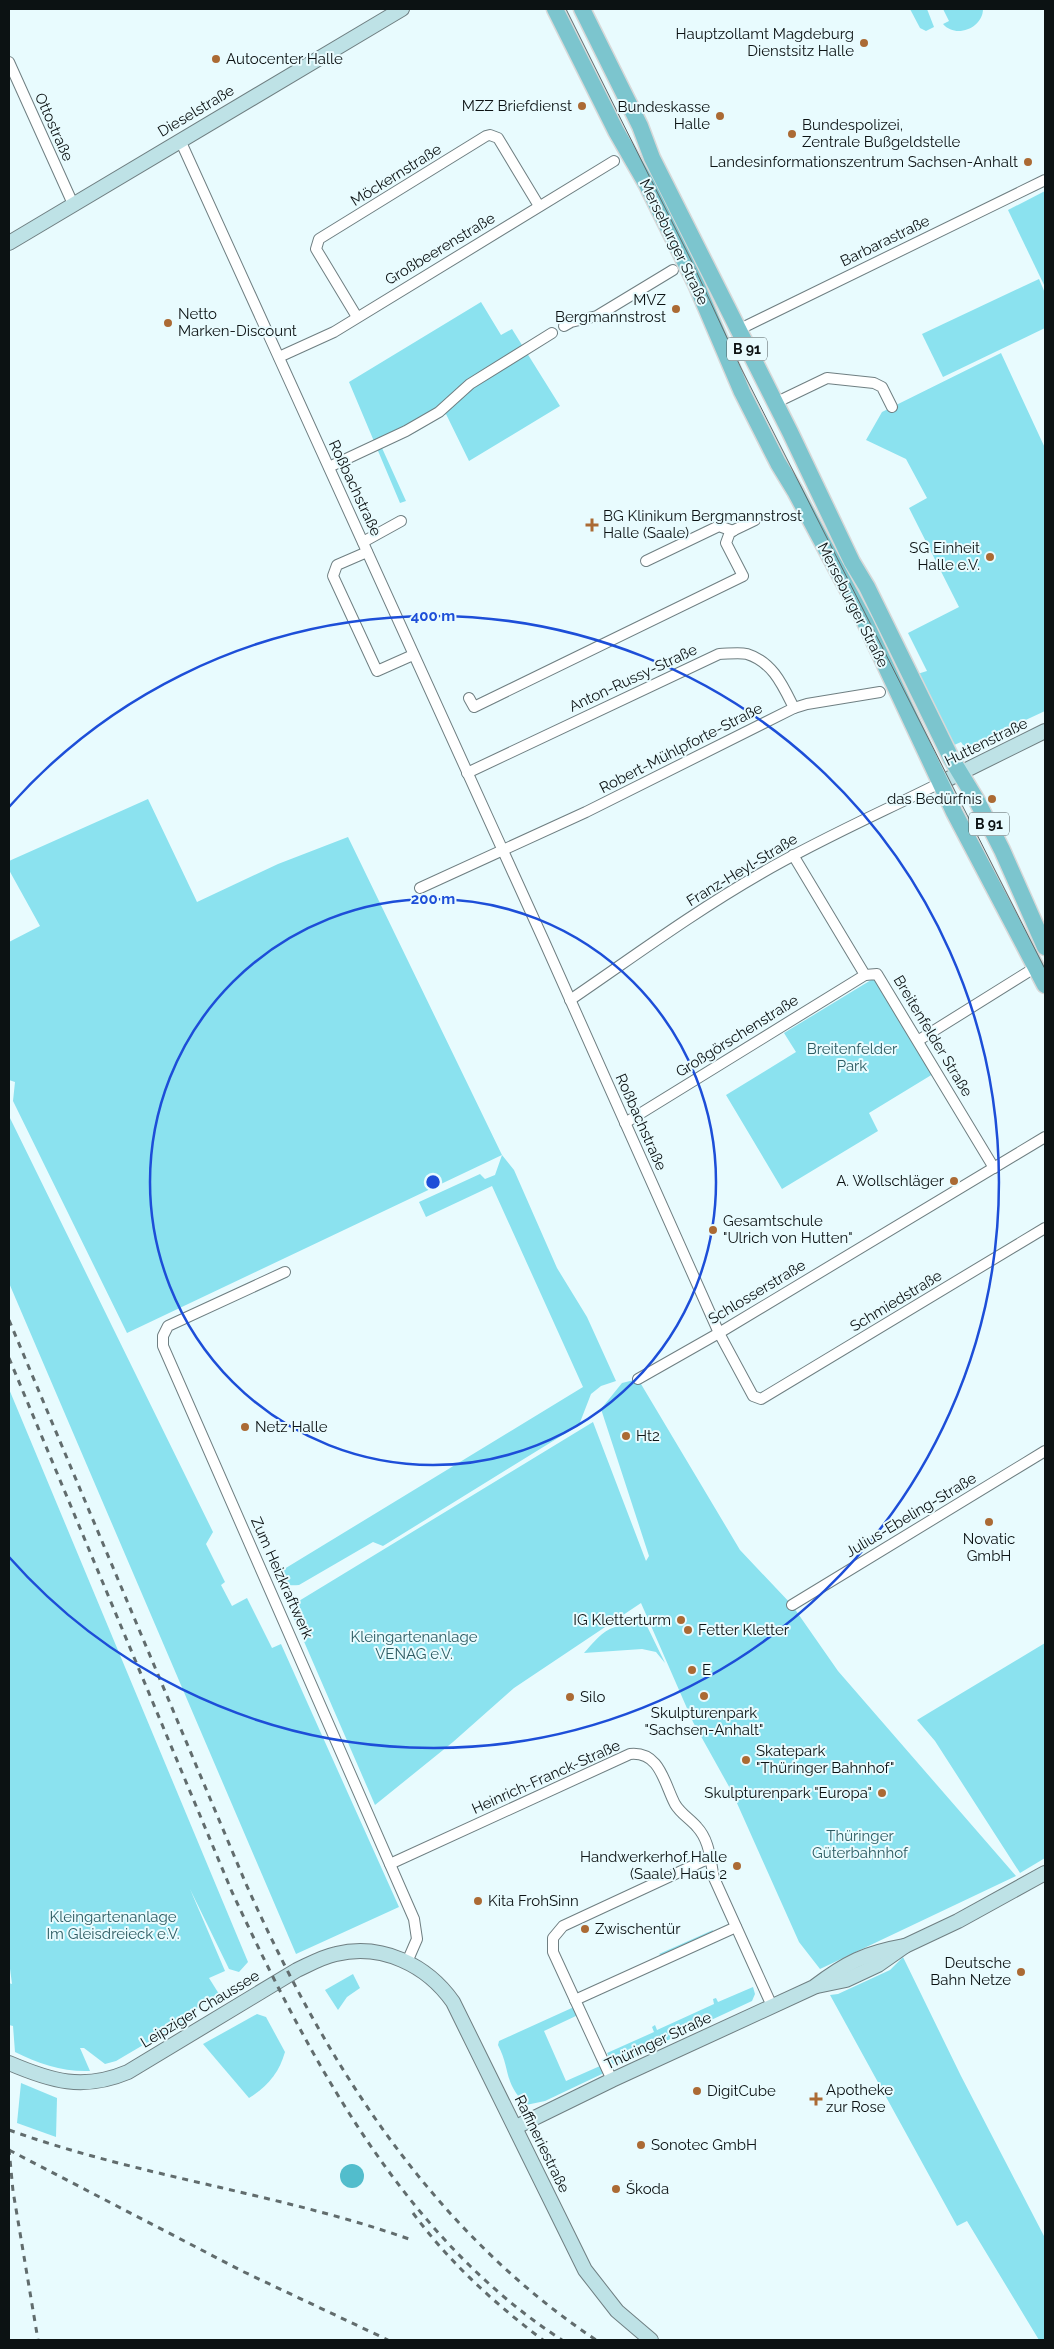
<svg xmlns="http://www.w3.org/2000/svg" width="1054" height="2349" font-family="Raleway,sans-serif">
	<rect width="100%" height="100%" fill="#e8fbfe"/>
	<g fill="#8be2ef">
		<path d="M910,9h17l7,18 -8,4 -6,-3z"/>
		<path d="M943,9h40c0,19 -27,30 -40,15l6,-3z"/>
		<path d="M1045,191v96l-37,-77z"/>
		<path d="M1039,279l6,14v35l-102,49 -21,-43z"/>
		<path d="M481,302l20,33 11,-6 48,77 -91,55 -23,-47 -30,18 -34,16 24,53 -6,2 -51,-121z"/>
		<path d="M1001,353l44,95v263l-80,37 -4,-6 -9,4 -38,-71 13,-4 -19,-38 51,-26 -50,-99 18,-10 -21,-39 -40,-19 16,-28z"/>
		<path d="M148,799l49,103 81,-38 70,-27 154,318 12,15 43,98 30,49 29,64 -15,5 -10,8 -12,31 -196,121 -10,-4 -74,43c-12,1 -17,0 -23,-11l307,-187 -91,-201 -66,31 -7,-15 61,-28 5,5 10,-4 7,-20 -375,178 -114,-232 2,-19 -6,-2v-138l31,-16 -31,-56v-9z"/>
		<path d="M876,977l57,97 -64,39 9,18 -96,58 -56,-94 70,-43 -12,-19z"/>
		<path d="M9,1116l204,416 -7,12 19,38 -4,3 11,21 15,-8 25,50 9,-4 118,263 -103,47 -287,-671z"/>
		<path d="M638,1379l102,171 52,55 46,66 178,205 -196,93 -21,-27 -67,-150 -39,-70 -52,-119 -127,85 -61,54 -78,63 -86,-198 304,-185 53,139 3,-5 -48,-147 21,-26z"/>
		<path d="M9,1389l239,573 -9,10 -10,-3 -39,-80 35,82 -16,7 10,16 -37,24 2,3 -68,40 -11,3 -21,-16h-4l10,23c-27,1 -51,-7 -75,-19l-2,-26 -4,-1v-42l3,1 -3,-23z"/>
		<path d="M642,1620l3,2 20,41 -9,-11 -14,-3 -58,4c9,-10 18,-22 31,-26 9,-3 18,-4 27,-7z"/>
		<path d="M1045,1643v215l-25,15 -85,-132 -18,-21z"/>
		<path d="M713,1930l-1,3 -50,23 -3,-2z"/>
		<path d="M903,1957l58,119 84,162v102h-6l-72,-119 -10,5 -127,-231 8,-1 52,-24z"/>
		<path d="M353,1974l7,14 -13,9 -9,13 -13,-20z"/>
		<path d="M753,1987l2,7 -3,7 -114,53 -1,2 -21,9 -4,-2 -5,-10 47,-21 -2,-5 3,-2 2,5 57,-26 -1,-5 3,-1 2,4z"/>
		<path d="M574,2007l4,8 -34,16 22,50 34,-15 4,7 -59,28 -19,4c-23,-23 -15,-35 -28,-60l1,-4z"/>
		<path d="M257,2014l9,3 19,35c-6,21 -17,34 -36,46l-46,-54z"/>
		<path d="M21,2083l36,15 -1,39 -39,-14z"/>
	</g>
	<circle fill="#52bdcc" cx="352" cy="2176" r="12"/>
	<g fill="none" stroke-linecap="round" stroke-linejoin="round">
		<g stroke="#6f7f82" stroke-width="12">
			<g id="street">
				<path d="M9,62l64,142"/>
				<path d="M180,140l364,801 175,392 34,63 8,3 284,-171"/>
				<path d="M357,317l-41,-68 3,-10 167,-103 4,-1 8,3 41,68"/>
				<path d="M564,326l7,-4 26,-6 76,-46"/>
				<path d="M738,330l307,-150"/>
				<path d="M279,357l55,-25 280,-171"/>
				<path d="M775,403l52,-25 47,5 8,4 10,20"/>
				<path d="M329,467l77,-36 33,-19 31,-28 82,-51"/>
				<path d="M363,542l38,-21"/>
				<path d="M367,552l-30,13 -4,11 44,95 36,-16"/>
				<path d="M646,561l73,-35 14,5"/>
				<path d="M469,698l5,9 269,-131 -17,-33 4,-11 25,-12"/>
				<path d="M467,773l252,-119c8,0 20,-2 28,0 26,8 36,32 47,54"/>
				<path d="M793,855l72,120 12,-1 117,194"/>
				<path d="M420,888l166,-76 208,-104 13,-4 73,-12"/>
				<path d="M570,1000c63,-43 124,-88 190,-126 58,-34 120,-61 180,-91"/>
				<path d="M919,1040l117,-73"/>
				<path d="M625,1123l240,-148"/>
				<path d="M285,1272l-117,54 -5,10v10l251,573 3,20 -10,23"/>
				<path d="M638,1379l81,-46 326,-196"/>
				<path d="M792,1605l253,-154"/>
				<path d="M390,1864l240,-110c30,-3 34,29 45,50 5,9 15,15 22,23 13,14 13,33 17,51l58,128"/>
				<path d="M575,2000l161,-73"/>
				<path d="M612,2080l-59,-128v-14l10,-12 140,-65 9,-2"/>
			</g>
		</g>
		<g stroke="#6f7f82" stroke-width="16">
			<g id="secondary">
				<path d="M9,243l393,-234"/>
				<path d="M940,783l105,-52"/>
				<path d="M817,1986l29,-6 32,-15 27,-19 53,-25 87,-48"/>
				<path d="M9,2063c42,18 74,28 119,9l169,-102c13,-6 25,-13 39,-16 46,-11 91,11 117,48l132,268 32,41 34,29"/>
				<path d="M516,2127l96,-47 202,-93c32,-24 51,-34 91,-41"/>
			</g>
		</g>
		<g stroke="#d8d9d9" stroke-width="19">
			<g id="primary">
				<path d="M555,9l61,122 31,54 49,99 46,108 36,71 17,28 70,131 89,190 91,173"/>
				<path d="M582,9l58,117 12,32 138,274 62,130 15,25 84,171 26,43 25,49 43,97"/>
			</g>
		</g>
		<use href="#street" stroke="#fff" stroke-width="10"/>
		<use href="#secondary" stroke="#bee2e6" stroke-width="14"/>
		<use href="#primary" stroke="#7cc5ce" stroke-width="16"/>
		<path stroke="#616c6d" stroke-width="1" d="M566,9l125,251 50,108 304,601"/>
		<g stroke="#616c6d" stroke-width="3" stroke-dasharray="6 6" stroke-linecap="butt">
			<path d="M9,1320l237,564c80,179 184,345 350,456"/>
			<path d="M9,1358l223,534c78,167 171,345 330,448"/>
			<path d="M9,2130c131,47 269,63 400,109"/>
			<path d="M9,2149l4,42 25,149"/>
			<path d="M9,2150l235,122 144,68"/>
			<path d="M413,2213c36,49 82,91 130,127"/>
		</g>
	</g>
	<g fill="none" stroke="#1d4ed8" stroke-width="2.5">
		<circle cx="433" cy="1182" r="283"/>
		<path d="M9 807A566 566 0 1 1 9 1557"/>
	</g>
	<g fill="#ab6a34" stroke="#e8fbfe" stroke-width="2">
		<circle cx="864" cy="43" r="5"/>
		<circle cx="216" cy="59" r="5"/>
		<circle cx="582" cy="106" r="5"/>
		<circle cx="720" cy="116" r="5"/>
		<circle cx="792" cy="134" r="5"/>
		<circle cx="1028" cy="162" r="5"/>
		<circle cx="676" cy="309" r="5"/>
		<circle cx="168" cy="323" r="5"/>
		<path d="M589.5 517.5h5v5h5v5h-5v5h-5v-5h-5v-5h5z"/>
		<circle cx="990" cy="557" r="5"/>
		<circle cx="992" cy="799" r="5"/>
		<circle cx="954" cy="1181" r="5"/>
		<circle cx="713" cy="1230" r="5"/>
		<circle cx="245" cy="1427" r="5"/>
		<circle cx="626" cy="1436" r="5"/>
		<circle cx="989" cy="1522" r="5"/>
		<circle cx="681" cy="1620" r="5"/>
		<circle cx="688" cy="1630" r="5"/>
		<circle cx="692" cy="1670" r="5"/>
		<circle cx="704" cy="1696" r="5"/>
		<circle cx="570" cy="1697" r="5"/>
		<circle cx="746" cy="1760" r="5"/>
		<circle cx="882" cy="1793" r="5"/>
		<circle cx="737" cy="1866" r="5"/>
		<circle cx="478" cy="1901" r="5"/>
		<circle cx="585" cy="1929" r="5"/>
		<circle cx="1021" cy="1972" r="5"/>
		<circle cx="697" cy="2091" r="5"/>
		<path d="M813.5 2091.5h5v5h5v5h-5v5h-5v-5h-5v-5h5z"/>
		<circle cx="641" cy="2145" r="5"/>
		<circle cx="616" cy="2189" r="5"/>
	</g>
	<g text-anchor="middle" stroke-width="4" stroke-linejoin="round" paint-order="stroke">
		<g fill="#e8fbfe" stroke="#4e585a" stroke-width="1">
			<rect x="727" y="337.5" width="40" height="23" rx="4"/>
			<rect x="969" y="812.5" width="40" height="23" rx="4"/>
		</g>
		<g font-size="14" font-weight="bold" fill="#0c1213">
			<text x="747" y="354">B 91</text>
			<text x="989" y="829">B 91</text>
		</g>
		<g font-size="15" fill="#0c1213" stroke="#e8fbfe" text-anchor="start">
			<text x="854" y="39" text-anchor="end">Hauptzollamt Magdeburg<tspan x="854" dy="17">Dienstsitz Halle</tspan></text>
			<text x="226" y="64">Autocenter Halle</text>
			<text x="572" y="111" text-anchor="end">MZZ Briefdienst</text>
			<text x="710" y="112" text-anchor="end">Bundeskasse<tspan x="710" dy="17">Halle</tspan></text>
			<text x="802" y="130">Bundespolizei,<tspan x="802" dy="17">Zentrale Bußgeldstelle</tspan></text>
			<text x="1018" y="167" text-anchor="end">Landesinformationszentrum Sachsen-Anhalt</text>
			<text x="666" y="305" text-anchor="end">MVZ<tspan x="666" dy="17">Bergmannstrost</tspan></text>
			<text x="178" y="319">Netto<tspan x="178" dy="17">Marken-Discount</tspan></text>
			<text x="603" y="521">BG Klinikum Bergmannstrost<tspan x="603" dy="17">Halle (Saale)</tspan></text>
			<text x="980" y="553" text-anchor="end">SG Einheit<tspan x="980" dy="17">Halle e.V.</tspan></text>
			<text x="982" y="804" text-anchor="end">das Bedürfnis</text>
			<text x="944" y="1186" text-anchor="end">A. Wollschläger</text>
			<text x="723" y="1226">Gesamtschule<tspan x="723" dy="17">"Ulrich von Hutten"</tspan></text>
			<text x="255" y="1432">Netz Halle</text>
			<text x="636" y="1441">Ht2</text>
			<text x="989" y="1544" text-anchor="middle">Novatic<tspan x="989" dy="17">GmbH</tspan></text>
			<text x="671" y="1625" text-anchor="end">IG Kletterturm</text>
			<text x="698" y="1635">Fetter Kletter</text>
			<text x="702" y="1675">E</text>
			<text x="580" y="1702">Silo</text>
			<text x="704" y="1718" text-anchor="middle">Skulpturenpark<tspan x="704" dy="17">"Sachsen-Anhalt"</tspan></text>
			<text x="756" y="1756">Skatepark<tspan x="756" dy="17">"Thüringer Bahnhof"</tspan></text>
			<text x="872" y="1798" text-anchor="end">Skulpturenpark "Europa"</text>
			<text x="727" y="1862" text-anchor="end">Handwerkerhof Halle<tspan x="727" dy="17">(Saale) Haus 2</tspan></text>
			<text x="488" y="1906">Kita FrohSinn</text>
			<text x="595" y="1934">Zwischentür</text>
			<text x="1011" y="1968" text-anchor="end">Deutsche<tspan x="1011" dy="17">Bahn Netze</tspan></text>
			<text x="826" y="2095">Apotheke<tspan x="826" dy="17">zur Rose</tspan></text>
			<text x="707" y="2096">DigitCube</text>
			<text x="651" y="2150">Sonotec GmbH</text>
			<text x="626" y="2194">Škoda</text>
		</g>
		<g font-size="15" fill="#0c1213" stroke="#e8fbfe">
			<text transform="translate(196 111) rotate(-31)" y="5">Dieselstraße</text>
			<text transform="translate(54 127) rotate(66)" y="5">Ottostraße</text>
			<text transform="translate(396 175) rotate(-32)" y="5">Möckernstraße</text>
			<text transform="translate(885 241) rotate(-26)" y="5">Barbarastraße</text>
			<text transform="translate(674 242) rotate(64)" y="5">Merseburger Straße</text>
			<text transform="translate(440 249) rotate(-31)" y="5">Großbeerenstraße</text>
			<text transform="translate(355 488) rotate(65)" y="5">Roßbachstraße</text>
			<text transform="translate(853 605) rotate(63)" y="5">Merseburger Straße</text>
			<text transform="translate(633 678) rotate(-25)" y="5">Anton-Russy-Straße</text>
			<text transform="translate(986 742) rotate(-26)" y="5">Huttenstraße</text>
			<text transform="translate(681 748) rotate(-27)" y="5">Robert-Mühlpforte-Straße</text>
			<text transform="translate(742 870) rotate(-31)" y="5">Franz-Heyl-Straße</text>
			<text transform="translate(737 1036) rotate(-32)" y="5">Großgörschenstraße</text>
			<text transform="translate(933 1036) rotate(59)" y="5">Breitenfelder Straße</text>
			<text transform="translate(641 1122) rotate(66)" y="5">Roßbachstraße</text>
			<text transform="translate(757 1292) rotate(-31)" y="5">Schlosserstraße</text>
			<text transform="translate(896 1301) rotate(-31)" y="5">Schmiedstraße</text>
			<text transform="translate(911 1515) rotate(-31)" y="5">Julius-Ebeling-Straße</text>
			<text transform="translate(282 1578) rotate(66)" y="5">Zum Heizkraftwerk</text>
			<text transform="translate(546 1777) rotate(-24)" y="5">Heinrich-Franck-Straße</text>
			<text transform="translate(200 2009) rotate(-31)" y="5">Leipziger Chaussee</text>
			<text transform="translate(658 2041) rotate(-25)" y="5">Thüringer Straße</text>
			<text transform="translate(542 2144) rotate(64)" y="5">Raffineriestraße</text>
		</g>
		<g font-size="15" fill="#2c5b62" stroke="#e8fbfe">
			<text x="852" y="1054">Breitenfelder<tspan x="852" dy="17">Park</tspan></text>
			<text x="414" y="1642">Kleingartenanlage<tspan x="414" dy="17">VENAG e.V.</tspan></text>
			<text x="860" y="1841">Thüringer<tspan x="860" dy="17">Güterbahnhof</tspan></text>
			<text x="113" y="1922">Kleingartenanlage<tspan x="113" dy="17">Im Gleisdreieck e.V.</tspan></text>
		</g>
	</g>
	<circle cx="433" cy="1182" r="8" fill="#1d4ed8" stroke="#e8fbfe" stroke-width="2.5"/>
	<g font-size="15" text-anchor="middle" font-weight="bold" fill="#1d4ed8" stroke="#e8fbfe" stroke-width="4" stroke-linejoin="round" paint-order="stroke">
		<text x="433" y="621">400 m</text>
		<text x="433" y="904">200 m</text>
	</g>
	<rect width="1054" height="2349" fill="none" stroke="#0c1213" stroke-width="20"/>
</svg>
